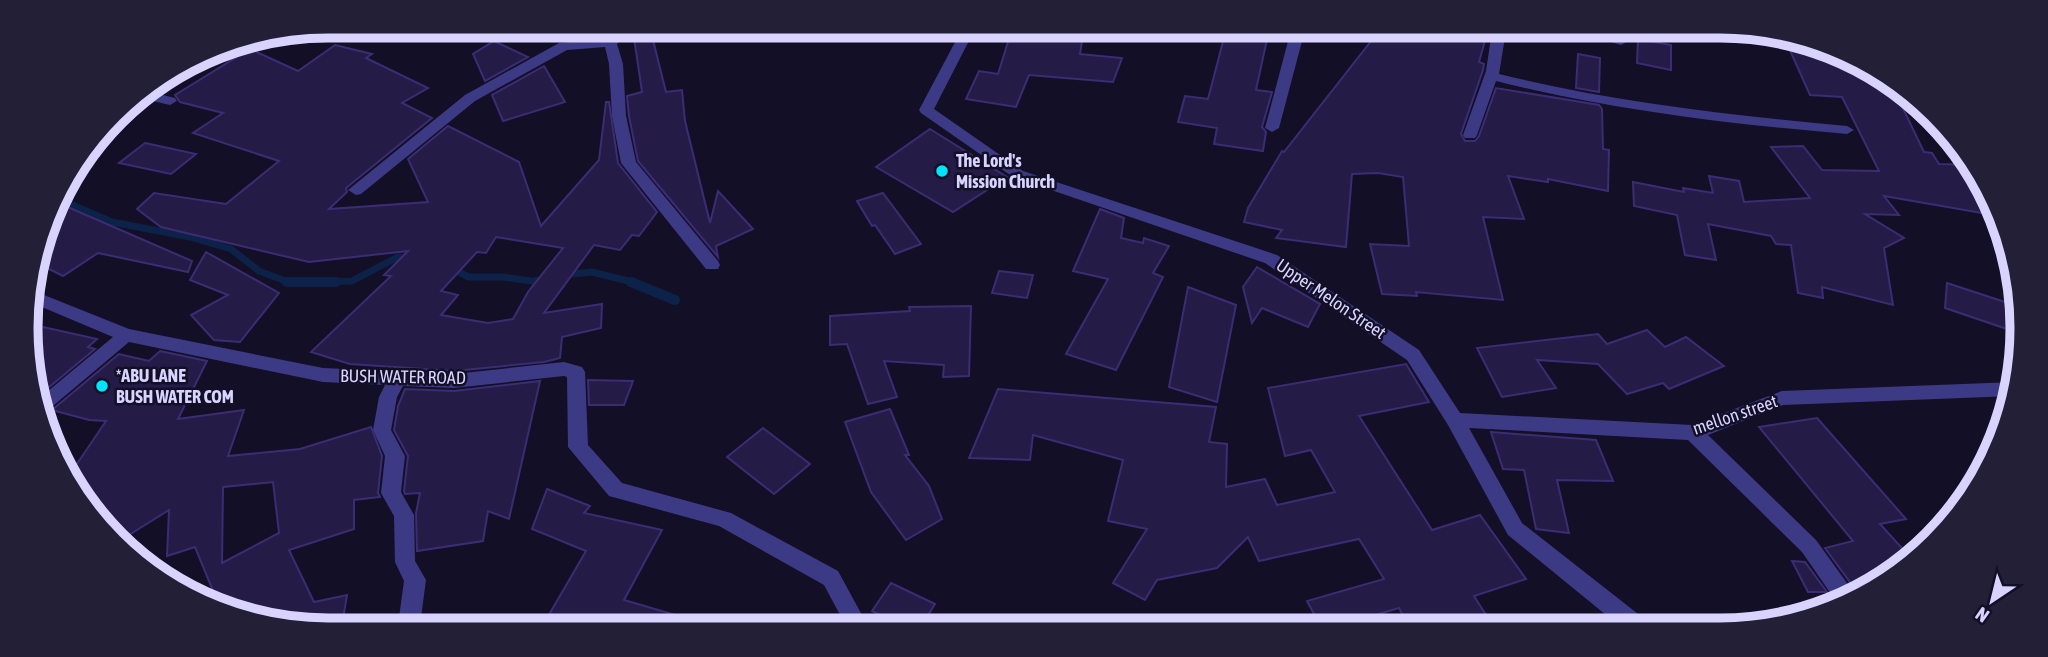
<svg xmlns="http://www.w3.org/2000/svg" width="2048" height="657" font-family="'Asap Condensed',sans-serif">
	<rect width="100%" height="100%" fill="#130f26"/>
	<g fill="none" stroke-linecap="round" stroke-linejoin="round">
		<g stroke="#0c2248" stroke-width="7">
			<path d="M56,198l56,24 78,15 41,12 28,22 32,12 61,-2 46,-24 14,1"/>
			<path d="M448,267l21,10h34l36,5 8,-2"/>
			<path d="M563,275l29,-3 44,11"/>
		</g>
		<g stroke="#0c2248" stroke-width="10">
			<path d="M287,282h49"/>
			<path d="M536,282h5"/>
			<path d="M631,282l44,18"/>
		</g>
	</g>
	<g fill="#241b47" stroke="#3b2d73" stroke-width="2" fill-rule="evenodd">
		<path d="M650,28l16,64 16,-2 3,31 25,102 8,-32 35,38 -37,17 2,11 -80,-96 -9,-45 -2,-20 15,-4 -9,-61z"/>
		<path d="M1012,29l61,5 -2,6 11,1 -2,13 42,4 -9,24 -84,-7 -13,32 -50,-8 13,-28 19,3z"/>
		<path d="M1226,30h43l-13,60 16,2 -10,35 4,5 -3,19 -49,-7 3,-16 -39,-6 7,-26 23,3z"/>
		<path d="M1379,31h81l26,6 -7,25 5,2 -1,6 -22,64 4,7h10l4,-5 17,-48 103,17 3,4 1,40 6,1 -1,41 -60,-12v3l-40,-6 16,43 -41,-2 20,83 -87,-8 1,4 -35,-2 -12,-50 39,2 -6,-69 -25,-4 -26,1 -6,73 -70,-9 6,-8 -38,-8 4,-14 34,-57 2,1z"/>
		<path d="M1638,39l33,6v25l-34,-7z"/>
		<path d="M494,41l34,16 -43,24 -12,-27z"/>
		<path d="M335,45l37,9 -6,4 62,30 -26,15 30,15 -86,70 1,4 -18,17 99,-7 -20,-43 40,-33 71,36 22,64 58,-66 7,-58h3l9,61 39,49 -18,24 -7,-1 -12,15 -26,-5 -50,68 58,-9 -1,24 -39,9 -2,21 -16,4 -90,9 -104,-7 -39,-12 80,-76 -7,-1 24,-24 -99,11 -148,-35 -24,-18 17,-16 72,11 53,-43 -86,-28 30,-20 -43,-11 -5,-7 75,-46 48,22zM496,237l67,11 -35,44 -15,27 -25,4 -47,-8 17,-20 -17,-4 36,-39 9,1z"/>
		<path d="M1788,46l33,4 67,27 36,75 8,1 7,11 34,1 20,50 -109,-19 15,19 -34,-1 39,24 -20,10 9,57 -71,-18 1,11 -25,-5 -7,-48 -15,-1 -5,-8 -63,-12 8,36 -31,-5 -8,-40 -43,-9 -1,-24 51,10 -1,-4 30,5 -4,-17 30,5 5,21 66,-4 -39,-51 32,-1 19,24 57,1 -37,-74 -32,-2z"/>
		<path d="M1578,54l22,4 -1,34 -23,-4z"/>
		<path d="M544,66l21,36 -62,19 -11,-26z"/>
		<path d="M930,129l77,48 -54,35 -77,-45z"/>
		<path d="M145,143l51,11 -25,20 -52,-11z"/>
		<path d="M883,193l38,51 -26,10 -20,-29 -3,1 -15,-25z"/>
		<path d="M63,205l129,56 -4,11 -90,-19 -35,23 -26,-13 15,-52z"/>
		<path d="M1100,209l24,9 -3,20 22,5 1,-5 25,8 -16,27 10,4 -47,93 -50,-16 42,-75 -35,-8z"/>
		<path d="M206,252l73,41 -39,49 -26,-2 -23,-25 37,-20 -38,-15z"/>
		<path d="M1257,267l63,37 -12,23 -46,-19 -10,15 -9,-36z"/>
		<path d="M999,271l34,4 -6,23 -35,-5z"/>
		<path d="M1947,283l64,21 -1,26 -65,-22z"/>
		<path d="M1188,287l48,18 -19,97 -48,-15z"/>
		<path d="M971,306l-2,70 -26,1 1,-12 -60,-4 13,36 -29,7 -21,-60 -17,1v-29l80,-5 -1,-4z"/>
		<path d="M43,327l54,12 -9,8 7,2 -59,49 -4,-61z"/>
		<path d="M1647,330l18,17 21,-10 38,29 -55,23 -6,-6 -36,11 -29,-30 -61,-4 19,28 -54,9 -25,-49 121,-14 9,10z"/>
		<path d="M160,351l47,10 -29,58 66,-9 -16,46 72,-7 71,-22 11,29 -4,37 2,4 -26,3v29l-65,21 25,52 33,-7 -5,30h-73l-51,-22 -23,-56 -28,9 2,-46 -48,30 -44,-43 -9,-20 38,-56 -17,-1 -37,-10 67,-56 30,7zM273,482l6,51 -57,30 1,-76z"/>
		<path d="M1406,364l23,38 -70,14 73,114 48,-15 46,64 -52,17 14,22 -35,9h-44l-10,-19 -64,19h-14l-14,-26 77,-22 -25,-40 -100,22 -11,-24 -31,31 -60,12 -12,20 -32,-17 34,-54 -39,-8 15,-61 -90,-25 -3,25 -61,-2 29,-69 218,18 -7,35 18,2 -1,43 39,-8 12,26 58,-13 -24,-42 -26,6 -17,-68z"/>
		<path d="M588,380l45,1 -9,24h-35z"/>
		<path d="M540,381l-31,138 -21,-8 -5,30 -66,10 -1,-38 4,-20 -15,1 -1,-3 4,-35 -14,-26 4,-24 7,-17 49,2z"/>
		<path d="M890,409l19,46h-4l24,31 13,33 -36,21 -35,-48 -26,-70z"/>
		<path d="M1817,418l89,101 -26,5 31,34 -49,36 -4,-1 -33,-45 28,-7 -94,-114z"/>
		<path d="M763,428l47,36 -36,30 -47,-37z"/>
		<path d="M1491,432l105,8 17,41 -56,-1 12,53 -33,-4 -12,-59 -21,-1z"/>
		<path d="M547,489l43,17 -6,7 78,17 -38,70 65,19 -1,7 -145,-1 43,-74 -54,-22z"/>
		<path d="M1792,561l13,1 22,30h-19z"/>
		<path d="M891,583l44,21 -14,22h-18l-31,-15z"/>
	</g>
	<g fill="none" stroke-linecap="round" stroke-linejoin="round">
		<g fill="#3d3a85" fill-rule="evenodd">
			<path d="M619,27h14l-16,17 6,20 3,52 10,46 82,99 2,4 -2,4h-12l-85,-106 -9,-47 -3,-52 -4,-17 -38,3 -92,51 -114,93 -5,1 -8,-5 117,-95 94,-52 47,-4z"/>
			<path d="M962,29h13l-41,80 89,62 254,84 142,95 41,63 232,12 90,-34 233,-9 -2,14 -230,9 -75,30 108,105 41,57 -19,7 -36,-52 -114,-112 -219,-12 53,95 125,98 3,7h-28l-114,-93 -60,-110 -41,-65 -142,-97 -252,-86 -92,-64 -2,-3z"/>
			<path d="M1291,30h14l-26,98 -7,4 -7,-4z"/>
			<path d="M1492,31h14l-7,43c114,28 231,41 348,52l7,4 -7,4c-118,-10 -235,-24 -351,-53l-19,54 -2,3h-10l-2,-3 23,-64z"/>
			<path d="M1572,31h25l29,7 2,3 -7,4z"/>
			<path d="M146,91l29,7 2,3 -7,4 -34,-8z"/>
			<path d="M29,289l100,40 194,39 131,6 110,-12 18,5 3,5 3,73 34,38 109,30 107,58 30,55h-22l-22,-41 -105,-59 -110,-30 -41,-49 -1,-70 -3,-1 -110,12 -51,-2 -6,11 -6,33 14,26 -4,36 13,23 1,46 11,19 -6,45h-22l6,-44 -9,-19 -1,-46 -13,-23 4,-37 -12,-26 6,-33 6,-12 -62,-3 -194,-40 -88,74 -5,-15 77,-64 -83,-35z"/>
		</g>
	</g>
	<g fill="#00e5ff" stroke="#130f26" stroke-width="2.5">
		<circle cx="942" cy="171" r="7"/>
		<circle cx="102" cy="386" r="7"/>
	</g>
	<g text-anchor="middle" stroke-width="5" stroke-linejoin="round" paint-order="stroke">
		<g font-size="18" font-weight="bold" fill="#d9d4ff" stroke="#130f26" text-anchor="start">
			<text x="956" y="167">The Lord's<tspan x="956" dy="21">Mission Church</tspan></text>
			<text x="116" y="382">*ABU LANE<tspan x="116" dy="21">BUSH WATER COM</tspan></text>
		</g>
		<g font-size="18" fill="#d9d4ff" stroke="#130f26">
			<text transform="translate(1331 299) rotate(34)" y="6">Upper Melon Street</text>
			<text transform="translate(403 377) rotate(1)" y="6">BUSH WATER ROAD</text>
			<text transform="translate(1735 415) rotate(-19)" y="6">mellon street</text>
		</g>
	</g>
	<path d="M0 0H2048V657H0ZM328 38H1720A290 290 0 0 1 2010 328V328A290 290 0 0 1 1720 618H328A290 290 0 0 1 38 328V328A290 290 0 0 1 328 38Z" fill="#231f37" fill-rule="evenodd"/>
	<path fill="none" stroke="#d9d4ff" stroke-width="9" d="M328 38H1720A290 290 0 0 1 2010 328V328A290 290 0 0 1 1720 618H328A290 290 0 0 1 38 328V328A290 290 0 0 1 328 38Z"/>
	<g transform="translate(1992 601) rotate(215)" stroke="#130f26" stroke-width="5" paint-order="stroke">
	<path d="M0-5L12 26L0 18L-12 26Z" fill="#d9d4ff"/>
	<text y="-10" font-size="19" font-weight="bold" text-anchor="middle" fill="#d9d4ff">N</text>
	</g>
</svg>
